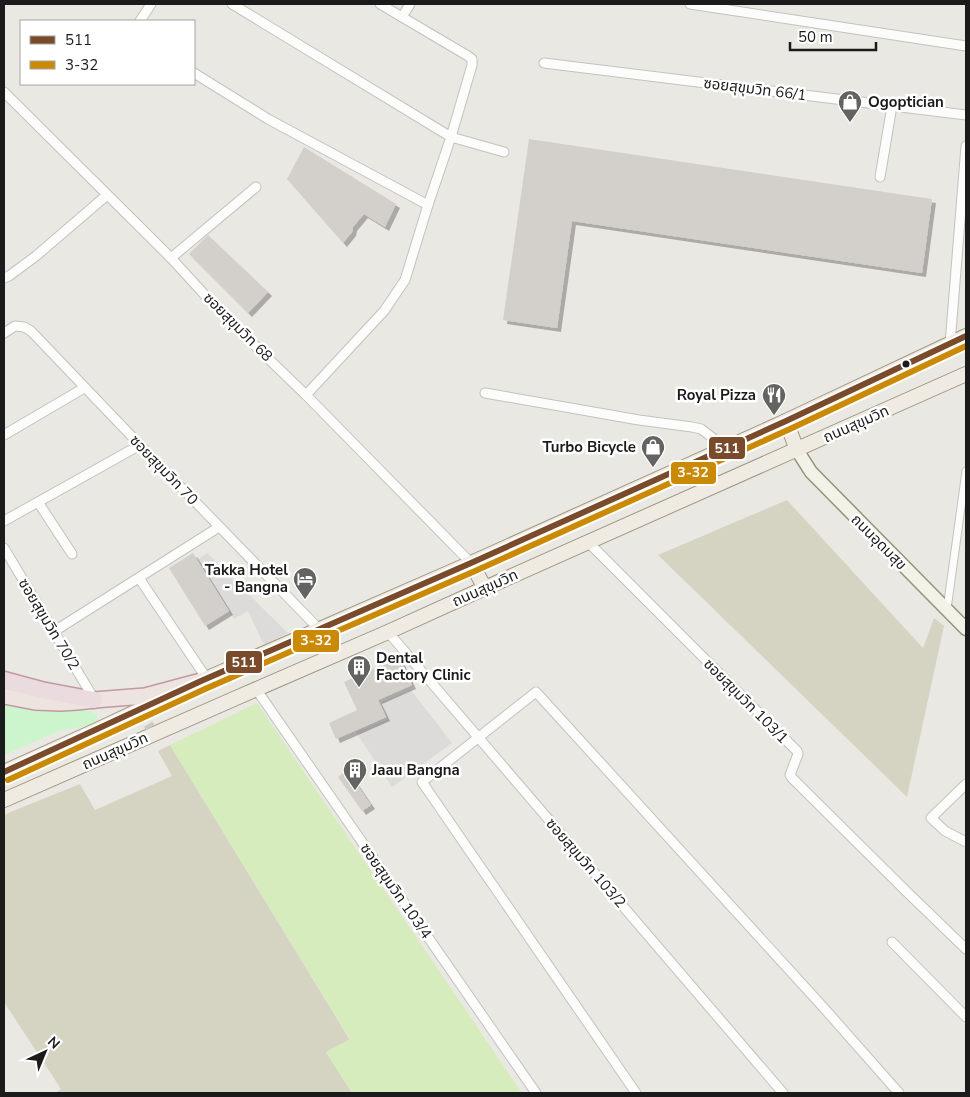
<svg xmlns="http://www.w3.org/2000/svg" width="970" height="1097" font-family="'Nunito Sans','Noto Sans Thai',sans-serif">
	<defs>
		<filter id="shadow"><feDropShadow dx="4" dy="4" stdDeviation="0" flood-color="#0004"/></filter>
	</defs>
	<rect width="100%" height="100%" fill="#eae8e2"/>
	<g fill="#d5d4c3">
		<path d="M787,500l136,148 11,-30 10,8 -37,171 -249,-242z"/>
		<path d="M170,745l180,295 -24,12 26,41h-297l6,-4 -57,-87v-186l4,-3 72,-29 15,26 77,-34 -14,-25z"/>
	</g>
	<path fill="#d6ecbd" d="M257,703l265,390h-170l-26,-41 24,-13 -180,-294z"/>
	<path fill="#cdf5cd" d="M4,701l29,7 58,3 6,5 1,4 -5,5 -34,6 -55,24z"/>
	<g fill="#dcdbd9">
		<path d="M207,553l81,80 -24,12 -16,-34 -14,8 -37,-59z"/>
		<path d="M411,690l41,53 -60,44 -36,-55 32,-13 -6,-17z"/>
	</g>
	<g fill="#d3d0cb" filter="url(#shadow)">
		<path d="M529,139l403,60 -10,74 -350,-52 -15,107 -54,-8z"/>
		<path d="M304,147l92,57 -11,23 -21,-13 -11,13 -1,5 -9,11 -56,-64z"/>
		<path d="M208,235l60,57 -20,21 -59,-59z"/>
		<path d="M193,553l36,58 -24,15 -36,-58z"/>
		<path d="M398,655l14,30 -34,15 8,17 -50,22 -7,-16 28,-13 -13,-28 35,-16 -1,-2z"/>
		<path d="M347,770l24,35 -9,6 -24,-34z"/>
	</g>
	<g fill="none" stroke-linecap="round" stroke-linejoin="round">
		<g stroke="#c2c2bf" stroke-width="9">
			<path id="pedestrian" d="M947,609l19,-138"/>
		</g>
		<g stroke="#c2c2bf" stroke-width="11">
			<g id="minor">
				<path d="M232,4l219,133 53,15"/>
				<path d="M690,4l276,42"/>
				<path d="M402,17l8,-13"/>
				<path d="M140,21l11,-17"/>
				<path d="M544,63l422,52"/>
				<path d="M194,73l74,46 160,86"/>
				<path d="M4,92l167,166 33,36 43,44 59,57 165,168"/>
				<path d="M880,177l12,-71"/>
				<path d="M171,258l85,-71"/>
				<path d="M4,278l5,-2 27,-20 71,-61"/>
				<path d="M4,333l11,-7 9,1 7,4 109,114 179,184"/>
				<path d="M950,344l16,-198"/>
				<path d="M485,393l154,27 53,7 9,2 25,19"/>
				<path d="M306,395l78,-84 21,-31 23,-75 23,-68 21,-72v-6l-4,-3 -88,-52"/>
				<path d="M4,435l80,-47"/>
				<path d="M38,502l34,52"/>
				<path d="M4,521l136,-76"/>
				<path d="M588,542l209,209 1,3 -8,21 2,3 115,114 59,57"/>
				<path d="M4,548l90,151"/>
				<path d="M139,578l68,101"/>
				<path d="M53,632l166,-105"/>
				<path d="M388,632l395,461"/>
				<path d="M256,689l280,404"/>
				<path d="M966,784l-35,34 14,13 21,11"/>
				<path d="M892,942l74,75"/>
				<path d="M636,1093l-214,-311 114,-90 287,315 76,86"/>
			</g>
		</g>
		<g stroke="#92947b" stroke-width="15">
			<path id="secondary" d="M797,450l14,22 155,157"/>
		</g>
		<g stroke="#a09680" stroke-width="16">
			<g id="primary">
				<path d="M786,421l11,29"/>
				<path d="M471,563l14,25"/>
				<path d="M4,772l93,-42 104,-49 270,-118 315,-142 180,-85"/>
				<path d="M4,800l232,-102 152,-66 97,-44 481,-214"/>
			</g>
		</g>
		<g stroke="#c298a3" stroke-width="18">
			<path id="trunk" d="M4,696l31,6 26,1 16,-1 17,-2 51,-4 56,-15"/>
		</g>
		<g stroke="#c298a3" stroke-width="19">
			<path id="motorway" d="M4,680l37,10 53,10"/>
		</g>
		<use href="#pedestrian" stroke="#fcfcfb" stroke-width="7"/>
		<use href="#minor" stroke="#fcfcfb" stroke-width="9"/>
		<use href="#secondary" stroke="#f2f2e8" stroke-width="12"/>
		<use href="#primary" stroke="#f0ebe2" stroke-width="14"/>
		<use href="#trunk" stroke="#ede4e0" stroke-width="15"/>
		<use href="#motorway" stroke="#eadcde" stroke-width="16"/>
		<g stroke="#c9c9c8" stroke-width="4" stroke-dasharray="10 10" stroke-linecap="butt">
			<path d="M98,730l61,-17"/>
			<path d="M112,751l49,-33"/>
		</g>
		<g stroke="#fff" stroke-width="10">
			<path id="bus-1" d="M4,772l197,-91 270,-118 315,-142 180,-85"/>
		</g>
		<g stroke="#fff" stroke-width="10">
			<path id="bus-2" d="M8,780l197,-91 270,-118 315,-142 176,-83"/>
		</g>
		<use href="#bus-1" stroke="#7a4b2a" stroke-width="6"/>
		<use href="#bus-2" stroke="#cb8a05" stroke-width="6"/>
	</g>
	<defs>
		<g id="shop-pin" transform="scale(1.25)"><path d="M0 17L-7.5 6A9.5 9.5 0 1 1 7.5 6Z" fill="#636361" stroke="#fff"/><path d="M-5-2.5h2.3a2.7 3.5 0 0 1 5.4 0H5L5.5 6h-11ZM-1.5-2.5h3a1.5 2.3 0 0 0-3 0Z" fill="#fff"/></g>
		<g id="restaurant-pin" transform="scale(1.25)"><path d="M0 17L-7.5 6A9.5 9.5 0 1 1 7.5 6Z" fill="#636361" stroke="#fff"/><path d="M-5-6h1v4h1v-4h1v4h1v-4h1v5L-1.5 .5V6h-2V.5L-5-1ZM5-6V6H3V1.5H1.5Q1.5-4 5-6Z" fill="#fff"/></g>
		<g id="hotel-pin" transform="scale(1.25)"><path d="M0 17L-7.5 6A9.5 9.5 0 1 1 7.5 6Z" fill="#636361" stroke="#fff"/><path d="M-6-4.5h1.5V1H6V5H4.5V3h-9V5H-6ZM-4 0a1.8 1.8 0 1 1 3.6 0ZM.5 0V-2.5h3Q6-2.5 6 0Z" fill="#fff"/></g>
		<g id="building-pin" transform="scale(1.25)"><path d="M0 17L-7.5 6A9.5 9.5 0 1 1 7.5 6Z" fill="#636361" stroke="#fff"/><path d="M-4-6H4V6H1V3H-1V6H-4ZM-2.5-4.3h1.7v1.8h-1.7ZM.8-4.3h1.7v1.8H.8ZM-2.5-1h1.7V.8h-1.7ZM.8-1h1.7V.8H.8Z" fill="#fff"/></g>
	</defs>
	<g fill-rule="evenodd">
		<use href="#shop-pin" x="850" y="102"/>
		<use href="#restaurant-pin" x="774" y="395"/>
		<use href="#shop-pin" x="653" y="447"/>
		<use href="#hotel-pin" x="305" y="579"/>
		<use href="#building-pin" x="359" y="667"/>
		<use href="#building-pin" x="355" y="770"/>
	</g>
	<circle fill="#1b1b1b" stroke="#fff" stroke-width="2" cx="906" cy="364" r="4.5"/>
	<g text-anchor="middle" stroke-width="5" stroke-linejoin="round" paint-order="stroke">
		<g font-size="15" fill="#1b1b1b" stroke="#fff">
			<text transform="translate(755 89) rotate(7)" y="5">ซอยสุขุมวิท 66/1</text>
			<text transform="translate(238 327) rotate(45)" y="5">ซอยสุขุมวิท 68</text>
			<text transform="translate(856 424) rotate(-24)" y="5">ถนนสุขุมวิท</text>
			<text transform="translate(164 470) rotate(46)" y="5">ซอยสุขุมวิท 70</text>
			<text transform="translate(879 542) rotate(45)" y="5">ถนนอุดมสุข</text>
			<text transform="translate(485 588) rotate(-24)" y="5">ถนนสุขุมวิท</text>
			<text transform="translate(49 624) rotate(59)" y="5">ซอยสุขุมวิท 70/2</text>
			<text transform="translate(746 701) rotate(45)" y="5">ซอยสุขุมวิท 103/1</text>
			<text transform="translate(115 751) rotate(-24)" y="5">ถนนสุขุมวิท</text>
			<text transform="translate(586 863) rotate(49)" y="5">ซอยสุขุมวิท 103/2</text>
			<text transform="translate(396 891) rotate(55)" y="5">ซอยสุขุมวิท 103/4</text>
		</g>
		<g font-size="15" font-weight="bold" fill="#1b1b1b" stroke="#fff" text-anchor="start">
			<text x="868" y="107">Ogoptician</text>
			<text x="756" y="400" text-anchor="end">Royal Pizza</text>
			<text x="636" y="452" text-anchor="end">Turbo Bicycle</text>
			<text x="288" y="575" text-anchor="end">Takka Hotel<tspan x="288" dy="17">- Bangna</tspan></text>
			<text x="376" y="663">Dental<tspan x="376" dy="17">Factory Clinic</tspan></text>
			<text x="372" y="775">Jaau Bangna</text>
		</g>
	</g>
	<g stroke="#fff" stroke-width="2">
		<rect x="708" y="436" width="38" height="24" rx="5" fill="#7a4b2a"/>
		<rect x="670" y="461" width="47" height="24" rx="5" fill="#cb8a05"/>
		<rect x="292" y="629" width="48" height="24" rx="5" fill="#cb8a05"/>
		<rect x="225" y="650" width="38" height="24" rx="5" fill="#7a4b2a"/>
	</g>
	<g font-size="14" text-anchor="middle" font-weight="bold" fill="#fff">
		<text x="727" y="453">511</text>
		<text x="693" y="477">3-32</text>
		<text x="316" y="645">3-32</text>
		<text x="244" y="667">511</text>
	</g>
	<rect width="970" height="1097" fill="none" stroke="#1b1b1b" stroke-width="10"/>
	<rect x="20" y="20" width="175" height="65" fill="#ffffff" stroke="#a4a4a4"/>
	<rect x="30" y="36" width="25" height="8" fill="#7a4b2a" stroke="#a4a4a4"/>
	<text x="65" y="45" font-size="15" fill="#1b1b1b">511</text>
	<rect x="30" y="61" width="25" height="8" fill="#cb8a05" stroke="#a4a4a4"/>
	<text x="65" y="70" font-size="15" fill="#1b1b1b">3-32</text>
	<g transform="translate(45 1052) rotate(44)" stroke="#ffffff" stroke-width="4" paint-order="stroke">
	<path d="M0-4L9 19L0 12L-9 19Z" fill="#1b1b1b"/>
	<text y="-8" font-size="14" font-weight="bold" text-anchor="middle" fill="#1b1b1b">N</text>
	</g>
	<path d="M790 42v8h86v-8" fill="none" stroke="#1b1b1b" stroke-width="2.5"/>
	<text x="798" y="42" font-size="15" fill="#1b1b1b" stroke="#ffffff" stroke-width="4" paint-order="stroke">50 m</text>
</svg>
